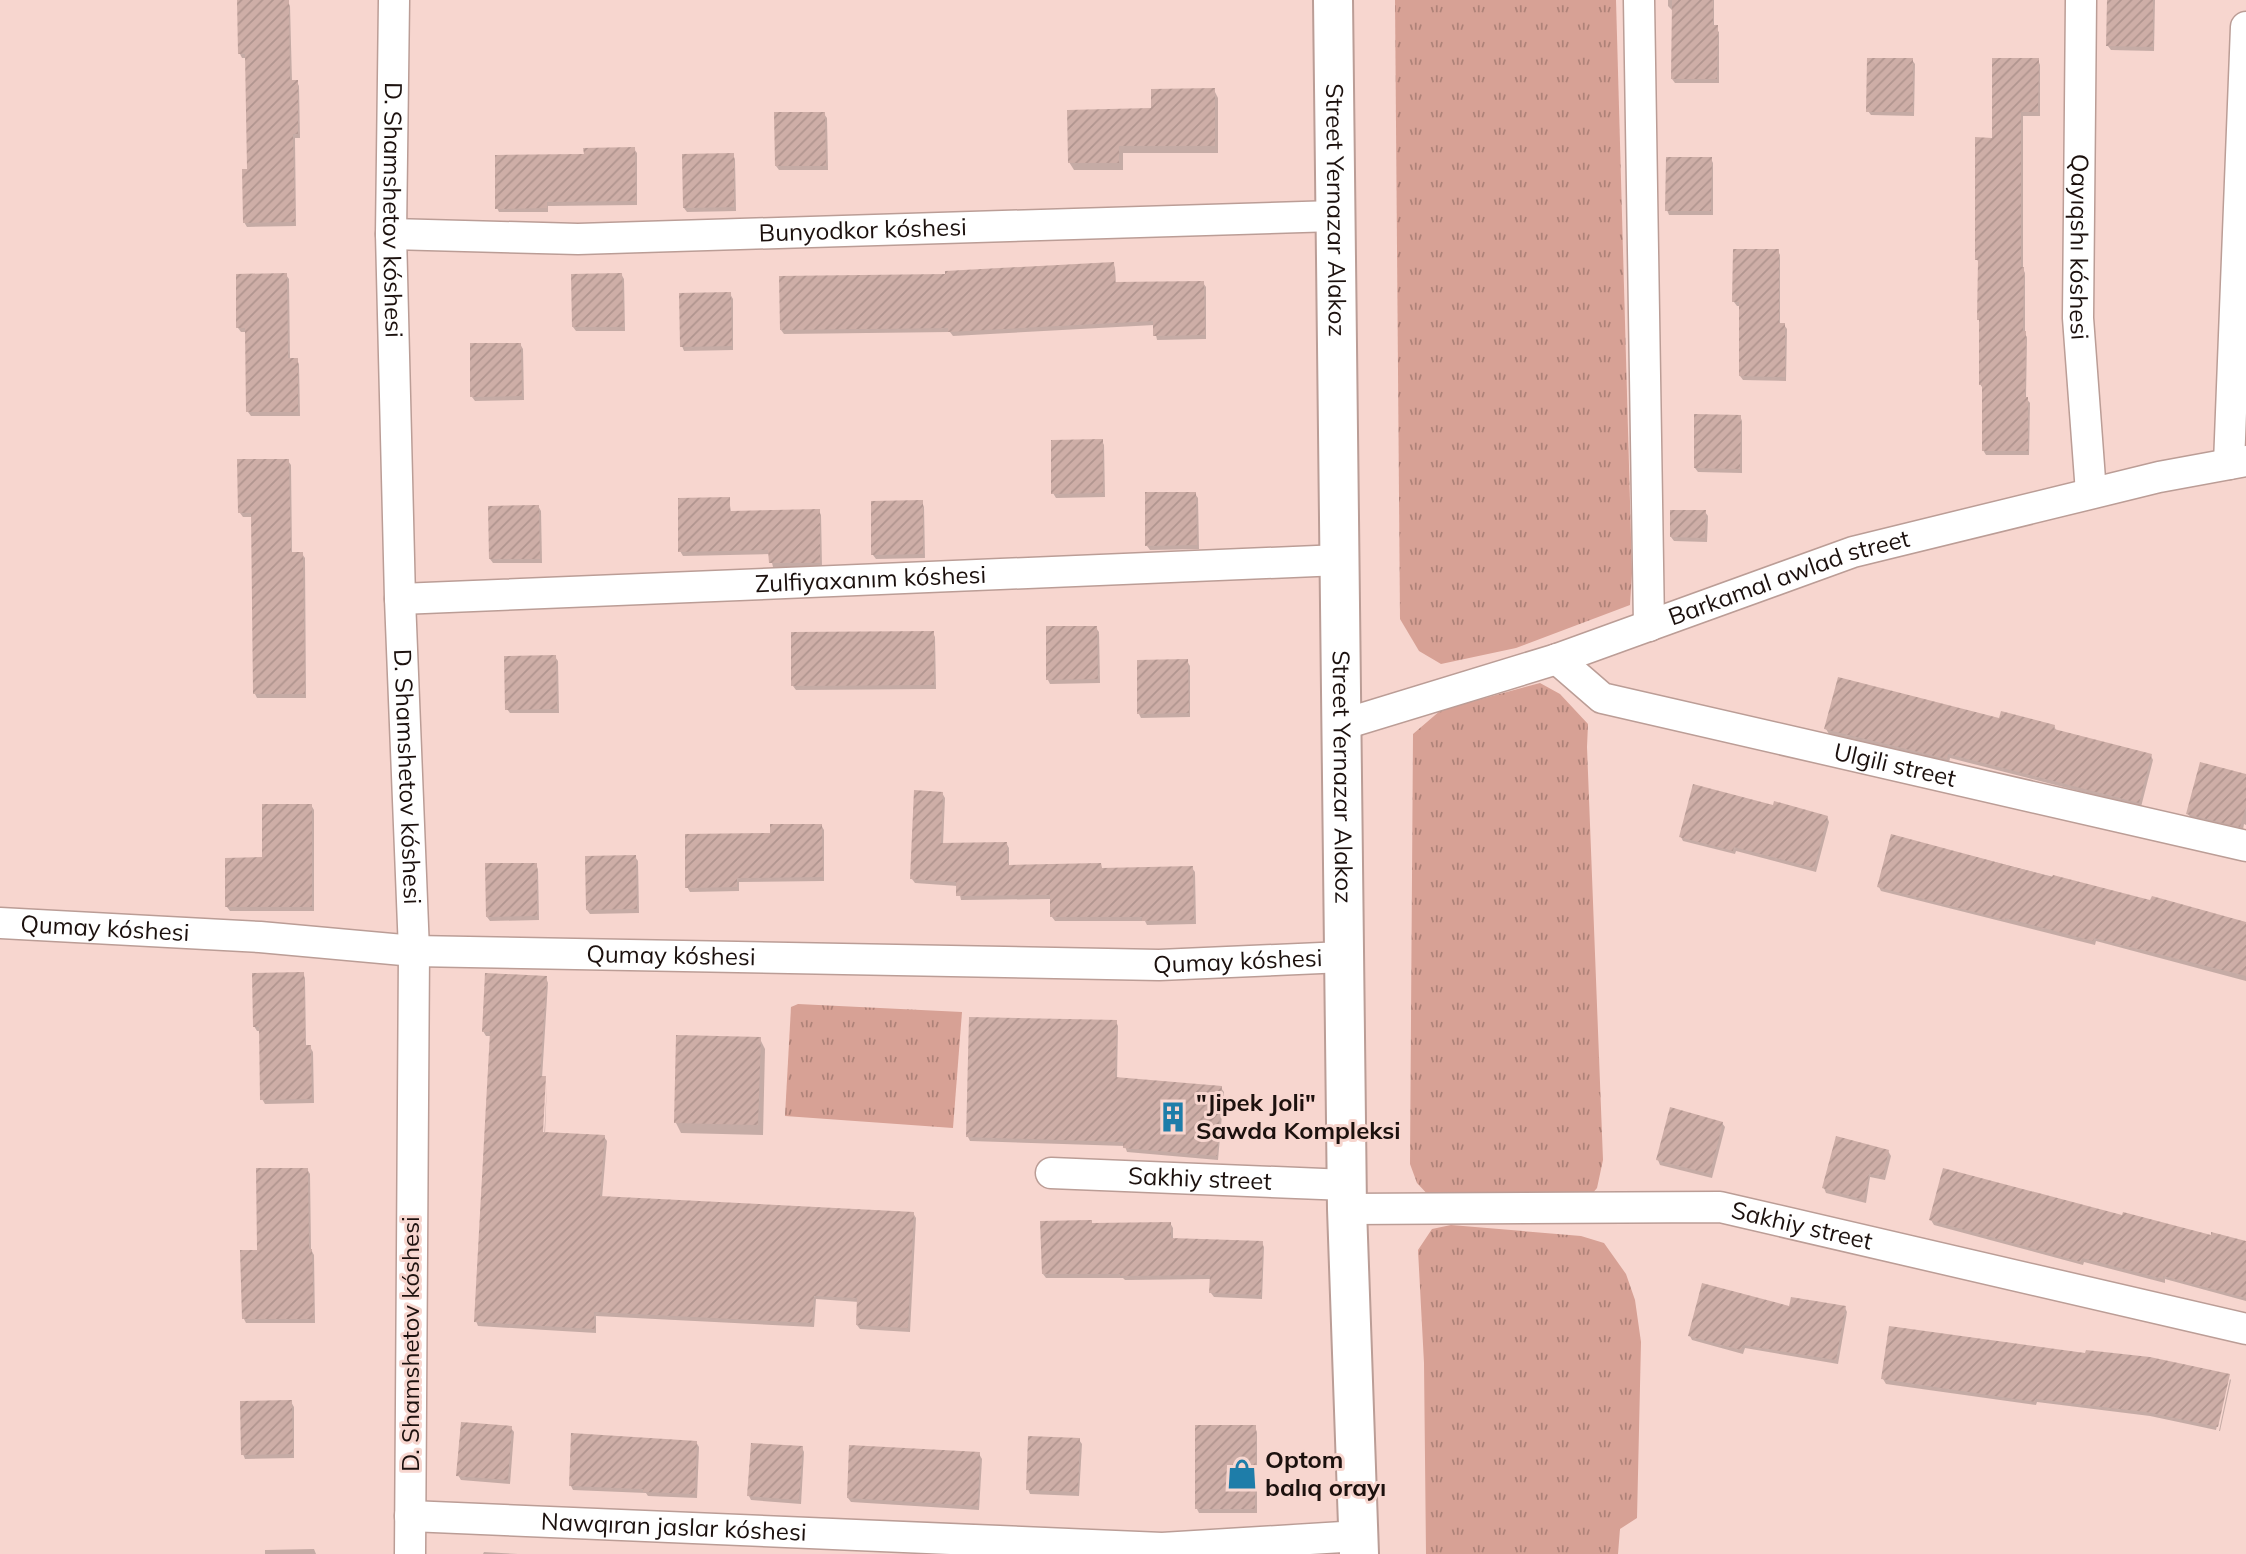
<svg xmlns="http://www.w3.org/2000/svg" width="2246" height="1554" font-family="Mulish,sans-serif">
	<defs>
		<pattern id="grass-tufts" width="24" height="20" patternUnits="userSpaceOnUse" patternTransform="scale(1.75)"><rect width="24" height="20" fill="#d7a195"/><path d="M3 7l-1-3M5 7V3M7 7l1-3M15 17l-1-3M17 17v-4M19 17l1-3" fill="none" stroke="#ae8278"/></pattern>
		<pattern id="building-hatch" width="6" height="6" patternUnits="userSpaceOnUse" patternTransform="scale(1.75)"><rect width="6" height="6" fill="#ceaea7"/><path d="M-1 1l2-2M0 6l6-6M5 7l2-2" fill="none" stroke="#b0958f"/></pattern>
	</defs>
	<rect width="100%" height="100%" fill="#f7d6cf"/>
	<g fill="url(#grass-tufts)">
		<path d="M1395,0h221l16,573 -2,32 -114,43 -75,16 -22,-13 -19,-32z"/>
		<path d="M1540,683l20,11 28,30 -1,23 16,413 -6,28 -11,13 -155,-3 -14,-15 -7,-19 3,-430 28,-24z"/>
		<path d="M798,1004l164,8 -9,116 -168,-12 6,-109z"/>
		<path d="M1451,1225l130,11 23,7 22,31 9,26 6,42 -4,176 -17,11 -2,25h-192l-2,-191 -6,-113 14,-21z"/>
	</g>
	<g fill="#0003">
		<path d="M1668,0h46v27l5,5v51h-44l-3,-4 1,-68 -5,-5z"/>
		<path d="M2109,0h46l-1,51 -43,-1 -3,-4z"/>
		<path d="M288,2l2,4 2,76h5l2,4 1,52h-5l1,88 -49,1 -3,-5 5,-51 -2,-113h-5l-2,-4z"/>
		<path d="M1912,60l3,4 -1,52 -43,-1 -3,-4z"/>
		<path d="M2038,60l2,5v51h-17v153l2,4v61l2,3 -1,61 4,5 -1,52h-43l-3,-5 1,-60 -4,-6 -1,-120 -2,-5 17,-120z"/>
		<path d="M1214,90l4,8v55h-95v17h-49l-5,-8 84,-52z"/>
		<path d="M824,114l3,4 1,52h-49l-3,-4z"/>
		<path d="M634,149l3,4v52l-89,1v6h-49l-2,-4 88,-52z"/>
		<path d="M733,155l2,4 1,52 -49,1 -3,-4z"/>
		<path d="M1711,159l2,4v52h-44l-2,-5z"/>
		<path d="M1778,251l2,4v69l4,1 3,4 -1,52 -43,-1 -3,-4 1,-70h-4l-3,-4z"/>
		<path d="M1113,263l2,5 1,16 87,-1 3,4v52l-49,1 -3,-15 -201,11 -3,-4 -166,2 -3,-4 166,-54z"/>
		<path d="M621,274l3,5 1,52h-49l-3,-4z"/>
		<path d="M286,275l3,4 1,81h7l2,4 1,52h-49l-3,-4 -1,-80h-6l-3,-4z"/>
		<path d="M730,294l3,5v51l-49,1 -2,-5z"/>
		<path d="M520,344l3,5 1,51 -49,1 -3,-4z"/>
		<path d="M1740,416l2,5v52l-44,-1 -3,-4z"/>
		<path d="M1102,441l2,4 1,52 -49,1 -3,-5z"/>
		<path d="M288,461l3,4 1,89h10l3,4 1,140h-49l-2,-4 -2,-177h-10l-3,-4z"/>
		<path d="M1195,494l3,4 1,51 -49,1 -3,-4z"/>
		<path d="M729,499l2,13 88,-1 2,4 1,52h-49l-3,-13 -87,2 -3,-5z"/>
		<path d="M922,502l2,5 1,51 -49,1 -3,-4z"/>
		<path d="M538,506l3,5 1,52h-49l-3,-4z"/>
		<path d="M1705,512l3,4 -1,26 -33,-1 -3,-4z"/>
		<path d="M1096,628l3,4 1,51 -50,1 -2,-4z"/>
		<path d="M933,633l2,4 1,52 -140,1 -3,-4z"/>
		<path d="M555,657l3,4 1,52h-49l-3,-4z"/>
		<path d="M1187,661l3,5v51l-49,1 -2,-4z"/>
		<path d="M2000,721l54,5 3,6 94,24 2,4 -12,47 -191,-49 -1,5 -120,-29 -3,-5z"/>
		<path d="M2246,776v49l-2,-1 -1,6 -52,-12 -3,-4z"/>
		<path d="M942,793l3,5 -2,46 63,-1 3,5v18l91,-1 3,5 89,-2 3,4 1,52 -49,1 -2,-4h-90l-3,-4v-18l-91,1 -3,-14 -43,-3 -3,-4z"/>
		<path d="M311,805l3,5v101h-84l-3,-4z"/>
		<path d="M1775,807l52,10 2,5 -13,50 -80,-21 -1,3 -52,-13 -2,-4z"/>
		<path d="M821,825l3,5v51l-85,1v9l-49,1 -3,-5 85,-52z"/>
		<path d="M1892,836l260,66 94,21v58l-150,-40 -1,4 -214,-54 -2,-4z"/>
		<path d="M635,857l3,4 1,52 -49,1 -3,-4z"/>
		<path d="M536,865l2,4 1,51 -49,1 -3,-4z"/>
		<path d="M303,974l2,4 1,69h4l3,5 1,51 -49,1 -3,-5 -1,-68h-4l-3,-5z"/>
		<path d="M546,978l2,5 -6,95 4,2h-2l-3,60h3l3,-58 -2,52 59,3 3,4 -5,57 311,15 3,5 -6,114 -50,-3 -3,-4 2,-23 -43,-3 -2,28 -218,-11v17l-118,-7 -2,-5 16,-285h-6l-3,-5z"/>
		<path d="M1116,1022l2,4 -1,53 104,9 3,4 -6,68 -91,-8 -2,-6 -155,-5 -2,-4z"/>
		<path d="M760,1039l5,10 -2,86 -82,-2 -5,-10z"/>
		<path d="M1722,1123l3,4 -13,51 -52,-13 -2,-5z"/>
		<path d="M1888,1151l3,5 -6,24 -15,-3 -4,26 -40,-10 -2,-5z"/>
		<path d="M307,1169l3,5 1,76 3,5 1,68h-69l-2,-4 15,-67z"/>
		<path d="M2123,1217l123,26v58l-81,-22v4l-81,-21 -1,3 -149,-40 -3,-5z"/>
		<path d="M1170,1223l3,5v12l89,3 2,4 -2,52 -48,-2 -3,-4v-14l-86,1 -2,-2h-77l-3,-4 50,-49z"/>
		<path d="M1845,1308l2,4 -9,52 -93,-16 -2,6 -51,-14 -2,-4z"/>
		<path d="M2229,1375l-13,55 -66,-14 -113,-14 -1,3 -150,-21 -3,-5z"/>
		<path d="M2230,1379l1,1 -11,51h-1z"/>
		<path d="M291,1402l3,5v51l-49,1 -2,-5z"/>
		<path d="M1255,1427l2,5v81h-58l-2,-4z"/>
		<path d="M511,1428l3,4 -4,52 -49,-4 -3,-5z"/>
		<path d="M1079,1440l3,4 -3,52 -49,-2 -2,-5z"/>
		<path d="M696,1442l3,5 -2,51 -49,-2 -2,-3 -73,-3 -2,-4z"/>
		<path d="M802,1448l2,4 -3,52 -50,-4 -2,-4z"/>
		<path d="M979,1454l3,5 -3,51 -128,-8 -3,-4z"/>
		<path d="M314,1549l2,5h-51v-4z"/>
		<path d="M484,1552l34,2h-35z"/>
	</g>
	<g fill="url(#building-hatch)">
		<path d="M237,0h52l1,80h8v54h-5l2,88 -52,1 -1,-54h5l-2,-115h-7z"/>
		<path d="M1672,0h41v25h5l-1,54h-46z"/>
		<path d="M2107,0h46v47l-47,-1z"/>
		<path d="M1867,58h46v54h-47z"/>
		<path d="M1992,58h47l-1,54h-17v155h3l-1,64h3l-1,66h3v54h-46v-66h-3v-65h-2l1,-60h-3v-123l17,1z"/>
		<path d="M1215,88v58h-96v17h-51l-1,-53 84,-2v-19z"/>
		<path d="M774,112h51l1,54h-51z"/>
		<path d="M635,147l1,54 -89,1v6l-52,1v-54l89,-1 -1,-6z"/>
		<path d="M734,153v54l-51,1 -1,-54z"/>
		<path d="M1666,157h46l-1,54h-46z"/>
		<path d="M1733,249h46v74h6v54l-46,-1v-74h-7z"/>
		<path d="M1114,262l1,20 89,-1 1,54 -52,1v-15l-205,11v-4l-168,2 -1,-54 166,-2v-3z"/>
		<path d="M287,273l1,85h10v54h-52l-1,-84h-9v-54z"/>
		<path d="M622,273l2,54h-52l-1,-53z"/>
		<path d="M731,292l1,54 -52,1 -1,-54z"/>
		<path d="M470,343h51l1,53 -52,1z"/>
		<path d="M1694,414l47,1 -1,54 -46,-1z"/>
		<path d="M1103,439v54l-52,1v-54z"/>
		<path d="M237,459h52l2,93h12l2,142h-52l-2,-181h-13z"/>
		<path d="M1145,492h51l1,53 -52,1z"/>
		<path d="M730,497v14l90,-2v54h-51l-1,-13 -90,2v-54z"/>
		<path d="M923,500v54l-52,1v-54z"/>
		<path d="M539,505l1,54h-51l-1,-53z"/>
		<path d="M1670,510h36l-1,28 -35,-1z"/>
		<path d="M1046,626h51l1,53 -52,1z"/>
		<path d="M934,631v54l-143,1v-54z"/>
		<path d="M556,655l1,54 -52,1 -1,-54z"/>
		<path d="M1188,659l1,54 -52,1v-54z"/>
		<path d="M1838,677l161,41 2,-7 54,14 -1,4 98,25 -13,49 -191,-49 -1,5 -123,-30z"/>
		<path d="M2200,762l46,12v32l-6,21 -54,-13z"/>
		<path d="M1693,784l80,21 1,-4 54,15 -14,52 -80,-21 -1,4 -54,-14z"/>
		<path d="M914,790l29,2 -2,51 66,-1 1,23 93,-2 1,5 91,-2 1,54 -52,1v-4h-92v-22l-94,1v-14l-46,-3z"/>
		<path d="M262,804h50v103h-87v-49l37,-1z"/>
		<path d="M770,824h52l1,53 -86,1v9l-52,1v-54l85,-1z"/>
		<path d="M1891,834l161,43 1,-2 97,25 2,-4 94,26v54l-152,-38 -1,3 -88,-23v2l-128,-33z"/>
		<path d="M636,855l1,54 -51,1 -1,-54z"/>
		<path d="M485,863h52v53l-51,1z"/>
		<path d="M304,972l1,73h6l1,54 -52,1 -1,-73h-6l-1,-54z"/>
		<path d="M485,973l62,3 -7,100h6l-3,56 62,3 -5,61 314,16 -6,116 -52,-3 1,-27 -43,-2 -2,27 -218,-11 1,17 -121,-7 16,-290h-8z"/>
		<path d="M969,1017l148,3 -2,57 107,9 -5,70 -94,-8v-6l-157,-5z"/>
		<path d="M676,1035l85,2 -3,88 -84,-2z"/>
		<path d="M1670,1107l53,15 -13,52 -54,-14z"/>
		<path d="M1836,1136l53,14 -6,26 -14,-2 -5,26 -42,-12z"/>
		<path d="M256,1168h52l1,81h3l2,70h-72l-2,-69h17z"/>
		<path d="M1943,1168l179,47 1,-3 88,23v-3l35,9v57l-83,-22v3l-81,-21 -1,4 -152,-42z"/>
		<path d="M1092,1220v3l79,-1v16l92,3 -2,54 -52,-2 1,-18 -90,1v-2h-78l-2,-53z"/>
		<path d="M1702,1283l87,23 2,-9 55,9 -10,54 -93,-15 -2,5 -53,-14z"/>
		<path d="M1889,1326l196,27 1,-3 64,7 80,17 -12,53 -72,-15 -111,-13v3l-154,-23z"/>
		<path d="M292,1400l1,54 -52,1 -1,-54z"/>
		<path d="M461,1422l51,4 -4,54 -52,-4z"/>
		<path d="M1195,1425h61l-1,84h-60z"/>
		<path d="M571,1433l126,8 -2,53 -52,-2v-3l-74,-3z"/>
		<path d="M1028,1436l52,2 -2,54 -52,-2z"/>
		<path d="M751,1443l52,3 -4,54 -52,-4z"/>
		<path d="M849,1445l131,7 -2,54 -131,-8z"/>
	</g>
	<g fill="none" stroke-linecap="round" stroke-linejoin="round">
		<g stroke="#bb9d96" stroke-width="33">
			<g id="minor">
				<path id="s1" d="M394,0l-3,234 9,365 14,352 -4,603"/>
				<path d="M1639,0l10,626"/>
				<path id="s2" d="M2081,0l-3,318 13,175"/>
				<path id="s3" d="M391,234l187,5 757,-23"/>
				<path d="M2229,464l17,-437"/>
				<path id="s4" d="M400,599l940,-39"/>
				<path id="s5" d="M1557,659l45,39 644,148"/>
				<path id="s6" d="M1341,725l216,-66 296,-107 306,-75 87,-16"/>
				<path id="s7" d="M0,923l260,14 154,14 745,14 185,-8"/>
				<path id="s8" d="M1051,1173l296,12"/>
				<path id="s9" d="M1347,1209l373,-2 526,122"/>
				<path id="s10" d="M410,1516l752,32 197,-12"/>
			</g>
		</g>
		<g stroke="#bb9d96" stroke-width="42">
			<g id="secondary">
				<path id="s11" d="M1333,0l14,1209 12,345"/>
			</g>
		</g>
		<use href="#minor" stroke="#fff" stroke-width="30"/>
		<use href="#secondary" stroke="#fff" stroke-width="38"/>
	</g>
	<defs>
		<g id="building-bare" transform="scale(2.415)"><path d="M-4-6H4V6H1V3H-1V6H-4ZM-2.5-4.3h1.7v1.8h-1.7ZM.8-4.3h1.7v1.8H.8ZM-2.5-1h1.7V.8h-1.7ZM.8-1h1.7V.8H.8Z" fill="#1e7da9" stroke="#f7d6cf" stroke-width="2.5" paint-order="stroke"/></g>
		<g id="shop-bare" transform="scale(2.415)"><path d="M-5-2.5h2.3a2.7 3.5 0 0 1 5.4 0H5L5.5 6h-11ZM-1.5-2.5h3a1.5 2.3 0 0 0-3 0Z" fill="#1e7da9" stroke="#f7d6cf" stroke-width="2.5" paint-order="stroke"/></g>
	</defs>
	<g fill-rule="evenodd">
		<use href="#building-bare" x="1173" y="1117"/>
		<use href="#shop-bare" x="1242" y="1474"/>
	</g>
	<g text-anchor="middle" stroke-width="6" stroke-linejoin="round" paint-order="stroke">
		<g font-size="24" fill="#1c110e" stroke="#f7d6cf">
			<text dy="8" stroke="none"><textPath href="#s1" startOffset="210">D. Shamshetov kóshesi</textPath></text>
			<text dy="8" stroke="none"><textPath href="#s11" startOffset="210">Street Yernazar Alakoz</textPath></text>
			<text dy="8" stroke="none"><textPath href="#s3" startOffset="472">Bunyodkor kóshesi</textPath></text>
			<text dy="8" stroke="none"><textPath href="#s2" startOffset="247">Qayıqshı kóshesi</textPath></text>
			<text dy="8" stroke="none"><textPath href="#s4" startOffset="471">Zulfiyaxanım kóshesi</textPath></text>
			<text dy="8" stroke="none"><textPath href="#s6" startOffset="472">Barkamal awlad street</textPath></text>
			<text dy="8" stroke="none"><textPath href="#s5" startOffset="360">Ulgili street</textPath></text>
			<text dy="8" stroke="none"><textPath href="#s1" startOffset="777">D. Shamshetov kóshesi</textPath></text>
			<text dy="8" stroke="none"><textPath href="#s11" startOffset="777">Street Yernazar Alakoz</textPath></text>
			<text dy="8" stroke="none"><textPath href="#s7" startOffset="105">Qumay kóshesi</textPath></text>
			<text dy="8" stroke="none"><textPath href="#s7" startOffset="672">Qumay kóshesi</textPath></text>
			<text dy="8" stroke="none"><textPath href="#s7" startOffset="1239">Qumay kóshesi</textPath></text>
			<text dy="8" stroke="none"><textPath href="#s8" startOffset="149">Sakhiy street</textPath></text>
			<text dy="8" stroke="none"><textPath href="#s9" startOffset="457">Sakhiy street</textPath></text>
			<text transform="translate(411 1344) rotate(-90)" y="8">D. Shamshetov kóshesi</text>
			<text dy="8" stroke="none"><textPath href="#s10" startOffset="264">Nawqıran jaslar kóshesi</textPath></text>
		</g>
		<g font-size="24" font-weight="bold" fill="#1c110e" stroke="#f7d6cf" text-anchor="start">
			<text x="1196" y="1111">"Jipek Joli"<tspan x="1196" dy="28">Sawda Kompleksi</tspan></text>
			<text x="1265" y="1468">Optom<tspan x="1265" dy="28">balıq orayı</tspan></text>
		</g>
	</g>
</svg>
